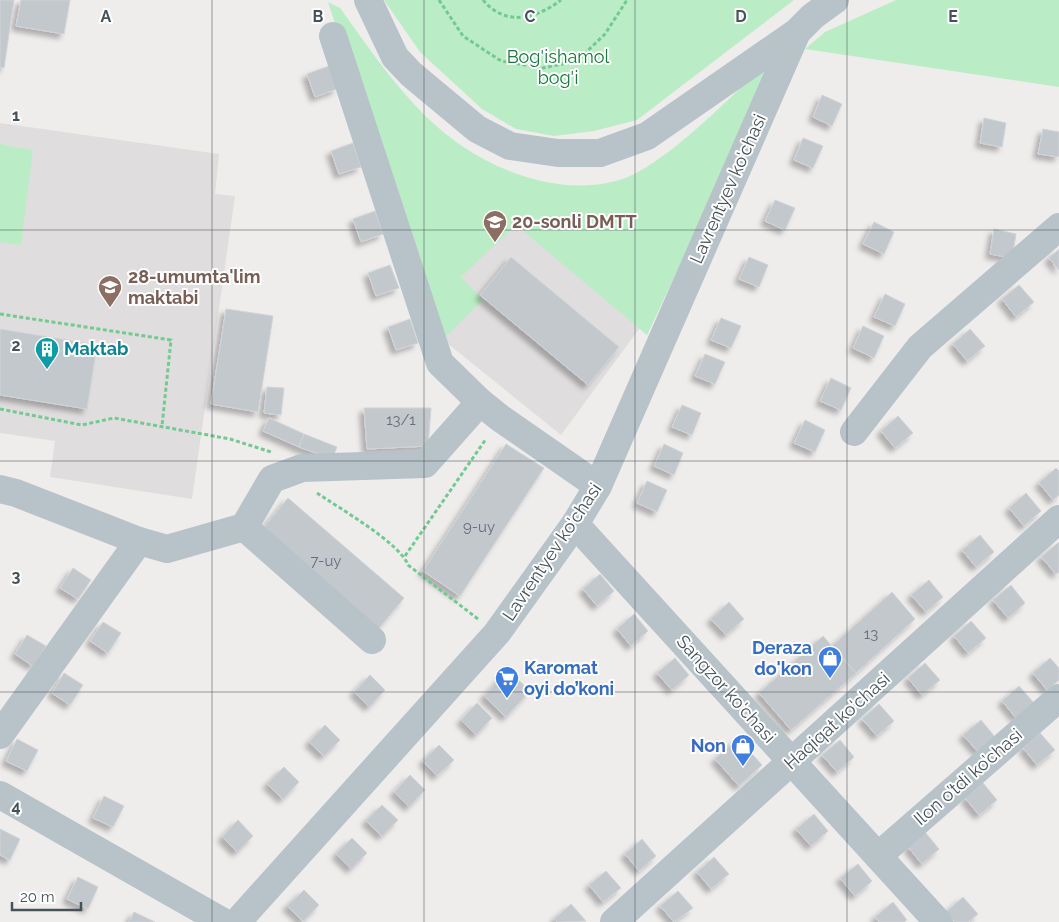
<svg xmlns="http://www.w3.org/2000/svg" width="1059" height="922" font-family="Raleway,sans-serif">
	<defs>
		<filter id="shadow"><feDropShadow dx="-4.5" dy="4.5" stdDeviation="2.5" flood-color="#0004"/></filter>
	</defs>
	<rect width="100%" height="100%" fill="#efecec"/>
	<g fill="#e0ddde">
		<path d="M0,123l219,31 -4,40 20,2 -43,303 -142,-22 5,-36 -55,-8z"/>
		<path d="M441,149l212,161 -92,125 -114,-92 -56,-167z"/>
	</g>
	<g fill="#baedc5">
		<path d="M384,0h410l-157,120 -43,11 -40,5 -38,-7 -34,-20 -62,-57z"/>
		<path d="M896,0h163v87l-254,-38 20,-17z"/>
		<path d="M328,2l12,6c57,79 101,148 201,173 30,7 69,7 97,-9 42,-23 90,-73 127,-107l7,5 -125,265 -131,-110 -55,52 22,23 -43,42z"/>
		<path d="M0,144l33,6 -12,95 -21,-3z"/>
	</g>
	<g fill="#c3c8cc" stroke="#d0d4d8" filter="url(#shadow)">
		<path d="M0,0h14l-10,68 -4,-1z"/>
		<path d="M21,0h49l-6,34 -48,-8z"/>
		<path d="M329,66l8,23 -22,8 -8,-23z"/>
		<path d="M822,95l20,9 -10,22 -19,-9z"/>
		<path d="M984,118l22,5 -4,24 -22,-4z"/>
		<path d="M1043,129l16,3v25l-21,-3z"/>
		<path d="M803,138l20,8 -10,22 -19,-8z"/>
		<path d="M353,143l8,24 -22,7 -8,-23z"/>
		<path d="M775,200l20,8 -10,22 -20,-9z"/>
		<path d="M375,211l8,23 -22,8 -8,-23z"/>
		<path d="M874,222l20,10 -10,22 -21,-10z"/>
		<path d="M994,229l22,5 -4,24 -22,-4z"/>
		<path d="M1059,249v21l-10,-12z"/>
		<path d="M511,257l108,90 -31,38 -108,-90z"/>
		<path d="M749,257l19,8 -9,22 -20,-8z"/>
		<path d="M390,265l9,23 -23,8 -8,-23z"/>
		<path d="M1019,285l15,17 -18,15 -14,-18z"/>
		<path d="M885,294l20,10 -10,22 -21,-9z"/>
		<path d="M226,309l47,7 -15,96 -47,-8z"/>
		<path d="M721,318l20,8 -10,22 -20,-8z"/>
		<path d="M410,319l8,24 -22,7 -8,-23z"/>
		<path d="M863,326l21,10 -10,22 -21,-10z"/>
		<path d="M0,329l97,16 -10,64 -87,-14z"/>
		<path d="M970,329l15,17 -18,15 -14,-17z"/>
		<path d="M705,354l20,8 -10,22 -20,-8z"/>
		<path d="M831,378l20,10 -10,22 -21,-9z"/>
		<path d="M267,387l17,1 -3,27 -17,-2z"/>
		<path d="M682,405l19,8 -9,22 -20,-8z"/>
		<path d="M364,408h67l-3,38 -61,3z"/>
		<path d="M898,416l15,17 -18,15 -14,-17z"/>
		<path d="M269,418l35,16 -5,13 -36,-16z"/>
		<path d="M805,420l20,10 -10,22 -21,-9z"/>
		<path d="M304,434l33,13 -5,12 -33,-12z"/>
		<path d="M506,444l38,24 -84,128 -37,-25z"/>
		<path d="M664,444l19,9 -9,22 -20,-9z"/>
		<path d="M1056,468l3,3v24l-6,5 -14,-17z"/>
		<path d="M647,481l20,9 -10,22 -20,-9z"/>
		<path d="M1026,493l15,18 -17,15 -15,-18z"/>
		<path d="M288,498l116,100 -29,35 -116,-100z"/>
		<path d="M980,535l14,17 -18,15 -14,-17z"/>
		<path d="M1059,542v30l-3,2 -15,-17z"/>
		<path d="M73,568l18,12 -13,19 -18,-11z"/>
		<path d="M600,574l14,17 -17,15 -14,-17z"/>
		<path d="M929,580l14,17 -17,15 -15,-17z"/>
		<path d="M1011,585l14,18 -17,15 -15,-18z"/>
		<path d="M892,592l23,27 -59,54 -24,-27z"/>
		<path d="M729,602l15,17 -18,16 -15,-16z"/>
		<path d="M634,614l14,17 -17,15 -14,-17z"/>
		<path d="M971,621l15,17 -18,15 -14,-17z"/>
		<path d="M103,622l18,11 -13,20 -18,-12z"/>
		<path d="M27,635l19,11 -13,20 -18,-12z"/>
		<path d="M823,636l33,37 -65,57 -32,-37z"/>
		<path d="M675,658l14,17 -17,15 -15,-17z"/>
		<path d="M1050,658l9,10v12l-12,10 -14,-17z"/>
		<path d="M925,663l15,17 -18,15 -14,-17z"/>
		<path d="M508,670l22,21 -24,26 -22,-21z"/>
		<path d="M64,673l19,12 -13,20 -18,-12z"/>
		<path d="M370,675l15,15 -16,17 -15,-15z"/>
		<path d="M1019,686l15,17 -18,15 -14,-17z"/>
		<path d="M477,703l15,15 -16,17 -15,-15z"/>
		<path d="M879,704l15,17 -17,15 -15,-17z"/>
		<path d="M981,720l14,17 -17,15 -15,-17z"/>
		<path d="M325,725l15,15 -16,16 -15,-14z"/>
		<path d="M1040,733l15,17 -18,15 -14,-17z"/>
		<path d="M738,738l24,27 -23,21 -24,-27z"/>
		<path d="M17,739l21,11 -11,21 -21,-10z"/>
		<path d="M840,740l14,17 -17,15 -15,-17z"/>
		<path d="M439,745l15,15 -17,16 -14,-15z"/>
		<path d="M284,767l15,15 -16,17 -16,-15z"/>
		<path d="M410,775l15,15 -16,17 -15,-15z"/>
		<path d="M983,783l14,17 -18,15 -14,-17z"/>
		<path d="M104,796l20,10 -11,21 -20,-9z"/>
		<path d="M382,805l16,15 -16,16 -16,-15z"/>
		<path d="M814,814l14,17 -17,15 -15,-17z"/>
		<path d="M238,820l15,16 -16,16 -15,-15z"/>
		<path d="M0,829l20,10 -10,21 -10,-5z"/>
		<path d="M925,832l14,17 -17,15 -14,-17z"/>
		<path d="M352,838l15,15 -16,16 -15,-15z"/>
		<path d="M642,839l14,17 -17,15 -14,-17z"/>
		<path d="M714,857l15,17 -18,15 -14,-17z"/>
		<path d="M858,864l14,17 -17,15 -15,-18z"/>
		<path d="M606,871l15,17 -18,14 -14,-17z"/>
		<path d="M78,877l20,10 -10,22 -21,-10z"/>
		<path d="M304,890l15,15 -16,16 -16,-15z"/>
		<path d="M678,891l15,17 -19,14 -14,-16z"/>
		<path d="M963,897l15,17 -10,8h-14l-8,-10z"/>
		<path d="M893,902l14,18 -3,2h-25l-4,-5z"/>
		<path d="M571,904l15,17 -29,1 -3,-3z"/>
		<path d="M134,912l21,10h-26z"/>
	</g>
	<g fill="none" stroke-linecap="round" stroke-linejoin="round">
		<g stroke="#73ca90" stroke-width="3" stroke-dasharray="4 2.5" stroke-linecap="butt">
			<path d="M439,0l24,36 38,25 42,7 34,-7 28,-27 22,-34"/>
			<path d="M483,0c23,27 53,19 78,0"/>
			<path d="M0,314l171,26 -9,86"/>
			<path d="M0,409l82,16 32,-7 116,21 41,13"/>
			<path d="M317,493c22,15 83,50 91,72l70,54"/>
			<path d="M405,556l81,-117"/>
		</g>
		<g stroke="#b7c3c9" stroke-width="28">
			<path d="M368,0l27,57 16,17 66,55 33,17 48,7h42l47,-17 150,-104 16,-16 22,-16"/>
			<path d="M333,36l107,327 40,39 20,16 98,68"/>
			<path d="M854,432l66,-85 139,-120"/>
			<path d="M0,489l16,4 123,48 28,8 77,-22 28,-48 30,-11 123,-4 55,-62"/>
			<path d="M575,524l363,398"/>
			<path d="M244,527l128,113"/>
			<path d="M0,735l139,-194"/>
			<path d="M0,795l223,127"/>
			<path d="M878,856l181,-158"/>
			<path d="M237,922l260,-289 78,-109 23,-38 199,-454"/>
			<path d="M614,922l445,-403"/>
		</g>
	</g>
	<path fill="none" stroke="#455359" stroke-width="1" stroke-opacity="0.55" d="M212,0v922M424,0v922M635,0v922M847,0v922M0,230h1059M0,461h1059M0,692h1059"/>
	<defs>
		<g id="school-pin" transform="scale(1.25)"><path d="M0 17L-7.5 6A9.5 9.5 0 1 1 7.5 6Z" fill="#8d6e63" stroke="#fff"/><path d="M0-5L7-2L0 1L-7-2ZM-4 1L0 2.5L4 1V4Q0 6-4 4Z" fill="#fff"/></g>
		<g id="building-pin" transform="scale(1.25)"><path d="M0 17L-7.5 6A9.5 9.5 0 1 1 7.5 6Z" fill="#0f9aa8" stroke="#fff"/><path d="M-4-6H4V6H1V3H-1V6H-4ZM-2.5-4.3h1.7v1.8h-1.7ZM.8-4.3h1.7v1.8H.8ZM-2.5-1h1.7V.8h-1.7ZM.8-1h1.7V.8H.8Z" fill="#fff"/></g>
		<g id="shop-pin" transform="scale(1.25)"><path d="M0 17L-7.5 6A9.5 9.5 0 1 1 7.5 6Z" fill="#3f7fe0" stroke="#fff"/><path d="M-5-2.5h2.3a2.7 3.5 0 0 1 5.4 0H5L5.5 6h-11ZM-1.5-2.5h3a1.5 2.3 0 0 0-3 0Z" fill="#fff"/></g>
		<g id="supermarket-pin" transform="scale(1.25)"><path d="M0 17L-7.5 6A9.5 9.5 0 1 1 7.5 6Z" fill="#3f7fe0" stroke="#fff"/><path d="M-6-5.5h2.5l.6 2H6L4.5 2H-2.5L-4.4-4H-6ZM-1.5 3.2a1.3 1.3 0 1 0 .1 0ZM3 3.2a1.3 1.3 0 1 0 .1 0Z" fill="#fff"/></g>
	</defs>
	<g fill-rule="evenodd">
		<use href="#school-pin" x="495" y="222"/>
		<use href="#school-pin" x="110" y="287"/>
		<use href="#building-pin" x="47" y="349"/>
		<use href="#shop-pin" x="830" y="658"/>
		<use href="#supermarket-pin" x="507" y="678"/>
		<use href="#shop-pin" x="743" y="746"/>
	</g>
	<g text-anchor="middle" stroke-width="4" stroke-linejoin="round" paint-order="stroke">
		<g font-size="15" fill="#647076">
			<text x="401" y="425">13/1</text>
			<text x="479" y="532">9-uy</text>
			<text x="326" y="566">7-uy</text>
			<text x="871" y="639">13</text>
		</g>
		<g font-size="18" fill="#187838" stroke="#fff">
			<text x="558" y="63">Bog'ishamol<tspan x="558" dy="21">bog'i</tspan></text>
		</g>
		<g font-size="18" fill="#455359" stroke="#fff">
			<text transform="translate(728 189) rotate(-66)" y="6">Lavrentyev ko'chasi</text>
			<text transform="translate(552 552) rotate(-56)" y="6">Lavrentyev ko'chasi</text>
			<text transform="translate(726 689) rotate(48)" y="6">Sangzor ko'chasi</text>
			<text transform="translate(837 721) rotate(-42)" y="6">Haqiqat ko'chasi</text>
			<text transform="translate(968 777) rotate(-41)" y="6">Ilon o’tdi ko’chasi</text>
		</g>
		<g font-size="18" font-weight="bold" fill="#785e54" stroke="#fff" text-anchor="start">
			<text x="512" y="228">20-sonli DMTT</text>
			<text x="128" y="283">28-umumta'lim<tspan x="128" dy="21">maktabi</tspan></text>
		</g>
		<g font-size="18" font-weight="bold" fill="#0d838f" stroke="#fff" text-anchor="start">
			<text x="64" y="355">Maktab</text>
		</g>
		<g font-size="18" font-weight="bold" fill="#366cbe" stroke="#fff" text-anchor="end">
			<text x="812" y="654">Deraza<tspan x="812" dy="21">do'kon</tspan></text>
			<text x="524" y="674" text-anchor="start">Karomat<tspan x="524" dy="21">oyi do’koni</tspan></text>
			<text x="726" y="752">Non</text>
		</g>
	</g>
	<g font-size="16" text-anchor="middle" font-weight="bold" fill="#455359" stroke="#fff" stroke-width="4" stroke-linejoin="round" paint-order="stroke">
		<text x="106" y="22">A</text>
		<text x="318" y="22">B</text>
		<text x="530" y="22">C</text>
		<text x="741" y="22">D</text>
		<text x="953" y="22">E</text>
		<text x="16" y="121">1</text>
		<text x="16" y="351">2</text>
		<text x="16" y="582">3</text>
		<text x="16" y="812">4</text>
	</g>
	<path d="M12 902v8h69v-8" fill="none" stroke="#455359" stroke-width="2.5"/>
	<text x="20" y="902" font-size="15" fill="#455359" stroke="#ffffff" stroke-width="4" paint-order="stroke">20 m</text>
</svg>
